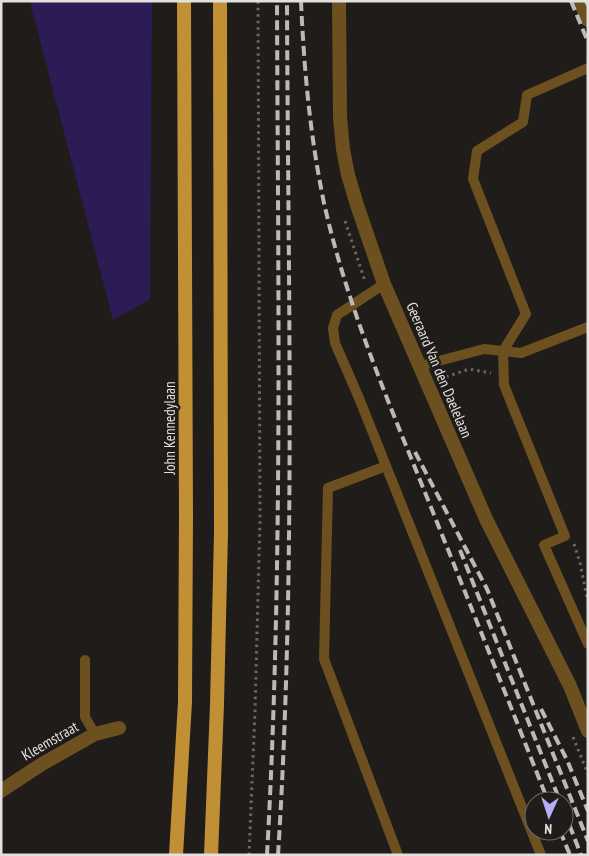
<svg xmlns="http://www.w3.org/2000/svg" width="589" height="856" font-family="'PT Sans Narrow',sans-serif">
	<rect width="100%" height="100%" fill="#1f1c19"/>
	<path fill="#2c1b55" d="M31,1h121l-2,298 -37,21 -82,-314z"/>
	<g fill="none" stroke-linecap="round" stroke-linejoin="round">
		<g stroke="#6b6866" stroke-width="3" stroke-dasharray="2.5 4" stroke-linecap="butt">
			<path d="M345,221l20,60"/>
			<path d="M440,379l29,-10 22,4"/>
			<path d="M574,544l6,19 8,39"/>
			<path d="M573,737l15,37"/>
			<path d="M249,855l6,-144 5,-192 -2,-518"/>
		</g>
		<g stroke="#6c5020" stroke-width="10">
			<path d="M588,68l-61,27 -4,27 -46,29 -4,28 53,135 -23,37 1,34 61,151 -21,9 44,99"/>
			<path d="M384,284l-47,31 -4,13 2,15 24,55 182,457"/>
			<path d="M420,366l64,-17 37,4 67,-26"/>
			<path d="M386,466l-58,22 -4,171 74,196"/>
			<path d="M85,660v57l10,17"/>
		</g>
		<g stroke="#6c5020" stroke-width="14">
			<path d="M339,1l1,116 3,32 5,26 9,30 27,79 102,235 84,167 18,45"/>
			<path d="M580,1l8,19"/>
			<path d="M1,791l41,-27 53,-30 24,-6"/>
		</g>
		<g stroke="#c29034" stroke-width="14">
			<path d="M176,855l9,-153 1,-187 -2,-514"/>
			<path d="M211,855l6,-150 4,-172 -1,-532"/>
		</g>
		<g stroke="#bcbab7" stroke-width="4" stroke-dasharray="10 5" stroke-linecap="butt">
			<path d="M301,1c3,68 9,135 23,202 22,99 62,193 100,287 42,104 83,207 124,311"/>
			<path d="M571,1l17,41"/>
			<path d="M586,1l2,4"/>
			<path d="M415,452l72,137 101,252"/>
			<path d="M460,550l100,251"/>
			<path d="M541,709l26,51 21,51"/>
			<path d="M564,811l17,44"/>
			<path d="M560,831l10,24"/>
			<path d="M267,855c16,-284 11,-569 10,-854"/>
			<path d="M278,855c18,-284 10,-569 9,-854"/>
		</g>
	</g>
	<g text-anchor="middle" stroke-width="5" stroke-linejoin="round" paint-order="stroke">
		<g font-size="15" fill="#e3e1df" stroke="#1f1c19">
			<text transform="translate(439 370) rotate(67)" y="5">Geeraard Van den Daelelaan</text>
			<text transform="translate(170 428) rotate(-90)" y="5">John Kennedylaan</text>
			<text transform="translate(50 741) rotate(-30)" y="5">Kleemstraat</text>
		</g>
	</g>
	<rect width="589" height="856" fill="none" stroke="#e3e1df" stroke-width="5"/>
	<g transform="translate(549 816) rotate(183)"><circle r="24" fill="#1f1c19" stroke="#6d6b68"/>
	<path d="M0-4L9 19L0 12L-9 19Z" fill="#b8abf7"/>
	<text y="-8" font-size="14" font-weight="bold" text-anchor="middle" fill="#e3e1df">N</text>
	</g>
</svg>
